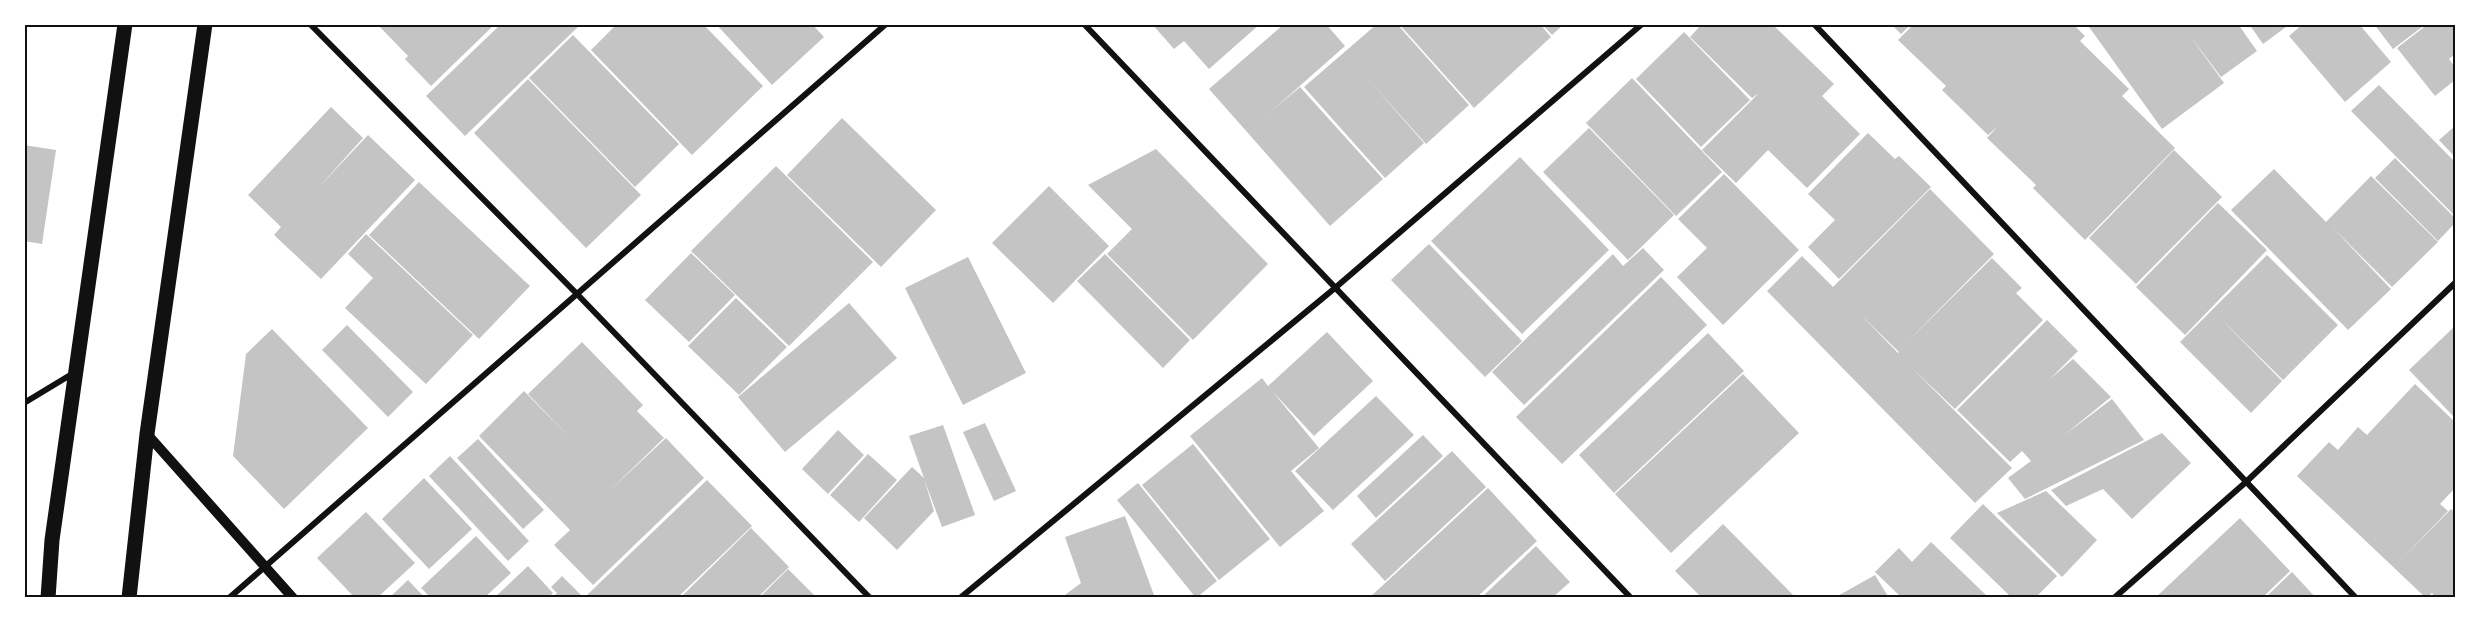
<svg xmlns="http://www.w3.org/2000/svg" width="2479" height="622" font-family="'PT Sans',sans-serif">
	<rect width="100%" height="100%" fill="#fff"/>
	<g fill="#c4c4c4" fill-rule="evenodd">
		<path d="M377,24h118l-64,62 -26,-27 3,-3z"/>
		<path d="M501,24h80l-116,112 -39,-40z"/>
		<path d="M617,24h86l60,62 -71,69 -101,-105z"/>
		<path d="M716,24h96l12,13 -52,48z"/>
		<path d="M1152,24h108l-51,45 -25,-28 -10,8z"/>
		<path d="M1284,24h42l19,22 -77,68 32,-27 83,92 -53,47 -121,-137z"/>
		<path d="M1377,24h20l72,81 -43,39 -59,-66 57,65 -39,35 -81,-91z"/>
		<path d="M1399,24h141l11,13 -77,71z"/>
		<path d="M1542,24h22l-12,11z"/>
		<path d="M1702,24h70l62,60 -12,12 38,38 -53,54 -39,-38 -32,33 -34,-33 57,-57 -7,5 -62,-61z"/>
		<path d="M1891,24h20l-10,10z"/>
		<path d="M1914,24h159l12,12 -5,5 49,48 -7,7 53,52 -90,92 -52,-52 3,-3 -49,-47 11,-12 -10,9 -46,-45 4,-4 -48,-46z"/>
		<path d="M2087,24h151l19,27 -36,26 -33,-44 36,50 -62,46z"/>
		<path d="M2249,24h41l-27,20z"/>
		<path d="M2303,24h56l32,38 -46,40 -56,-66z"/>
		<path d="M2374,24h52l-33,25z"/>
		<path d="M2428,24h27v30l-6,5 6,8v13l-20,16 -38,-48z"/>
		<path d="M1684,32l66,68 -49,47 -65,-68z"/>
		<path d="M573,35l106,109 -44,43 -106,-109z"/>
		<path d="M1632,78l90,94 -46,44 -90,-93z"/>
		<path d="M528,79l113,116 -55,53 -112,-115z"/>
		<path d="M2379,85l76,77v54l-104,-105z"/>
		<path d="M331,107l32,31 -45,50 50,-53 47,45 -94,99 -47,-44 7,-8 -33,-32z"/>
		<path d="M842,118l94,92 -55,57 -94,-92z"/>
		<path d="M2455,126v31l-16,-17z"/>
		<path d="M1589,128l85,87 -46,45 -85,-88z"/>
		<path d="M1868,133l27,26 4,-3 32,31 -92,92 -31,-32 27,-27 -27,-26z"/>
		<path d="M24,145l32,5 -14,94 -18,-3z"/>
		<path d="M1156,149l112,115 -75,76 -86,-86 25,-25 -44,-44z"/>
		<path d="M2174,150l48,47 -86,87 -47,-46z"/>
		<path d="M1520,157l89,93 -87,84 -91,-93z"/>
		<path d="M2395,158l60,60v5l-17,18 -63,-63z"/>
		<path d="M776,166l97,96 -84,84 -98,-95z"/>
		<path d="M2274,169l52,53 45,-46 67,66 -46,45 -61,-61 60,63 -43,41 -117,-120z"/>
		<path d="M1724,174l75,76 -76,75 -46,-48 30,-29 -29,-29z"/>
		<path d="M419,182l111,104 -51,53 -110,-104z"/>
		<path d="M1049,186l60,60 -56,57 -61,-60z"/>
		<path d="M1930,189l64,65 -89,90 87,-86 30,30 -6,5 27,27 -88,89 -43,-41 100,100 -37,35 -208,-212 35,-35 31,31zM1861,315l38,37 -1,1z"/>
		<path d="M2218,203l49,47 -82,85 -49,-48z"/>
		<path d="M366,234l107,101 -47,49 -81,-76 28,-30 -25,-24z"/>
		<path d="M1429,244l93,97 -37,36 -94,-97z"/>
		<path d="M1643,248l21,22 -140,135 -32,-33 121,-118 10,12z"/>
		<path d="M691,253l44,42 -46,47 -44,-42z"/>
		<path d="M1105,254l85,86 -27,28 -86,-87z"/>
		<path d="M2267,255l71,70 -55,55 -63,-62 62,63 -31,32 -71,-71z"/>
		<path d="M968,257l58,116 -63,32 -58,-117z"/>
		<path d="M1661,277l46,48 -145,139 -46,-47z"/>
		<path d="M736,298l51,49 -48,48 -51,-49z"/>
		<path d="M849,303l48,55 -112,94 -47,-55z"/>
		<path d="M2047,320l31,31 -29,29 24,-21 38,38 -48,39 49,-37 32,41 -119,59 -17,-21 23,-17 -9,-10 -12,11 -53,-52z"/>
		<path d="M347,325l66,67 -25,25 -66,-67z"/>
		<path d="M2455,326v92l-46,-48z"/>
		<path d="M272,329l96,99 -84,81 -51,-53 13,-102z"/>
		<path d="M1327,332l46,49 -59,55 -42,-45 47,57 -28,23 33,40 -44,36 -90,-111 72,-58 6,8z"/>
		<path d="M1708,333l36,38 -130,122 -35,-38z"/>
		<path d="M582,342l61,63 -6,6 27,27 -56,54 58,-54 38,40 -111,107 -39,-40 16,-15 -91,-94 45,-45 50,51 -46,-48z"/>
		<path d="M1743,374l56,59 -128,120 -56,-59z"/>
		<path d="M2415,384l40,38v66l-15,16 8,7 -51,53 54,-55 4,3v86h-19l-4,-5 -6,5 -129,-122 32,-34 9,8 20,-23 9,8z"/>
		<path d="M1376,396l38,39 -81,75 -38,-39z"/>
		<path d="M985,423l31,68 -22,10 -31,-69z"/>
		<path d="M943,425l32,90 -33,12 -18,-48 10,32 -37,39 -33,-32 48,-51 12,11 -15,-42z"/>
		<path d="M838,430l26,25 -36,39 -26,-25z"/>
		<path d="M2162,433l29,30 -59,56 -29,-30 -37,17 -15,-16z"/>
		<path d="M1423,435l20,21 -67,62 -19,-22z"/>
		<path d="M478,439l66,71 -21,19 -66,-71z"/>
		<path d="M1193,444l77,95 -51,41 -77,-95z"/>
		<path d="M1452,451l34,36 -101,94 -34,-37z"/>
		<path d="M868,454l29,26 -38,42 -29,-27z"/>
		<path d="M450,456l79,85 -21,20 -79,-85z"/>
		<path d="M424,478l48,51 -43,40 -47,-50z"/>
		<path d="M707,480l45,46 -75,72 -91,-2z"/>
		<path d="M1138,483l79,98 -21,17 -79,-98z"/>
		<path d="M1488,488l49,53 -61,57h-107z"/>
		<path d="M2046,491l51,49 -35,37 -65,-64z"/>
		<path d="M1983,504l74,72 -22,22h-23l-62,-60z"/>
		<path d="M366,512l49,51 -38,35h-22l-38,-40z"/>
		<path d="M1125,516l30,82h-94l20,-15 -16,-46z"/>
		<path d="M2240,518l50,53 -28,27h-107z"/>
		<path d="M1723,524l73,74h-94l-27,-27z"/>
		<path d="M751,528l38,39 -32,31h-77z"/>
		<path d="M476,536l35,37 -27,25h-53l-10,-10z"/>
		<path d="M1931,542l58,56h-87l-27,-26 24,-24 13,14z"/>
		<path d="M1536,546l34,36 -18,16h-71z"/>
		<path d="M528,566l25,27 -5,5h-54z"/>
		<path d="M788,569l29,29h-58z"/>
		<path d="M2292,572l24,26h-51z"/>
		<path d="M1875,575l14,23h-55z"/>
		<path d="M562,576l22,22h-32l5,-5 -6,-6z"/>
		<path d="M408,580l17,18h-36z"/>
	</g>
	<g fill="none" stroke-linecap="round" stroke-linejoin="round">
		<g stroke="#111" stroke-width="6">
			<path d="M310,24l267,270 293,304"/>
			<path d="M1084,24l547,574"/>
			<path d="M1814,24l542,574"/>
			<path d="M24,403l48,-29"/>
			<path d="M229,598l657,-574"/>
			<path d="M960,598l375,-310 307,-264"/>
			<path d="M2114,598l132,-116 209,-199"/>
		</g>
		<path stroke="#111" stroke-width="10" d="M147,434l146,164"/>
		<g stroke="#111" stroke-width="15">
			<path d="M48,598l4,-58 73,-516"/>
			<path d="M129,598l18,-164 58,-410"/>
		</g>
	</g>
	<rect width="2479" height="622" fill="none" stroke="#ffffff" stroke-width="51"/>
	<rect x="26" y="26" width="2428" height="570" fill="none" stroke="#111" stroke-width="2"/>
</svg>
